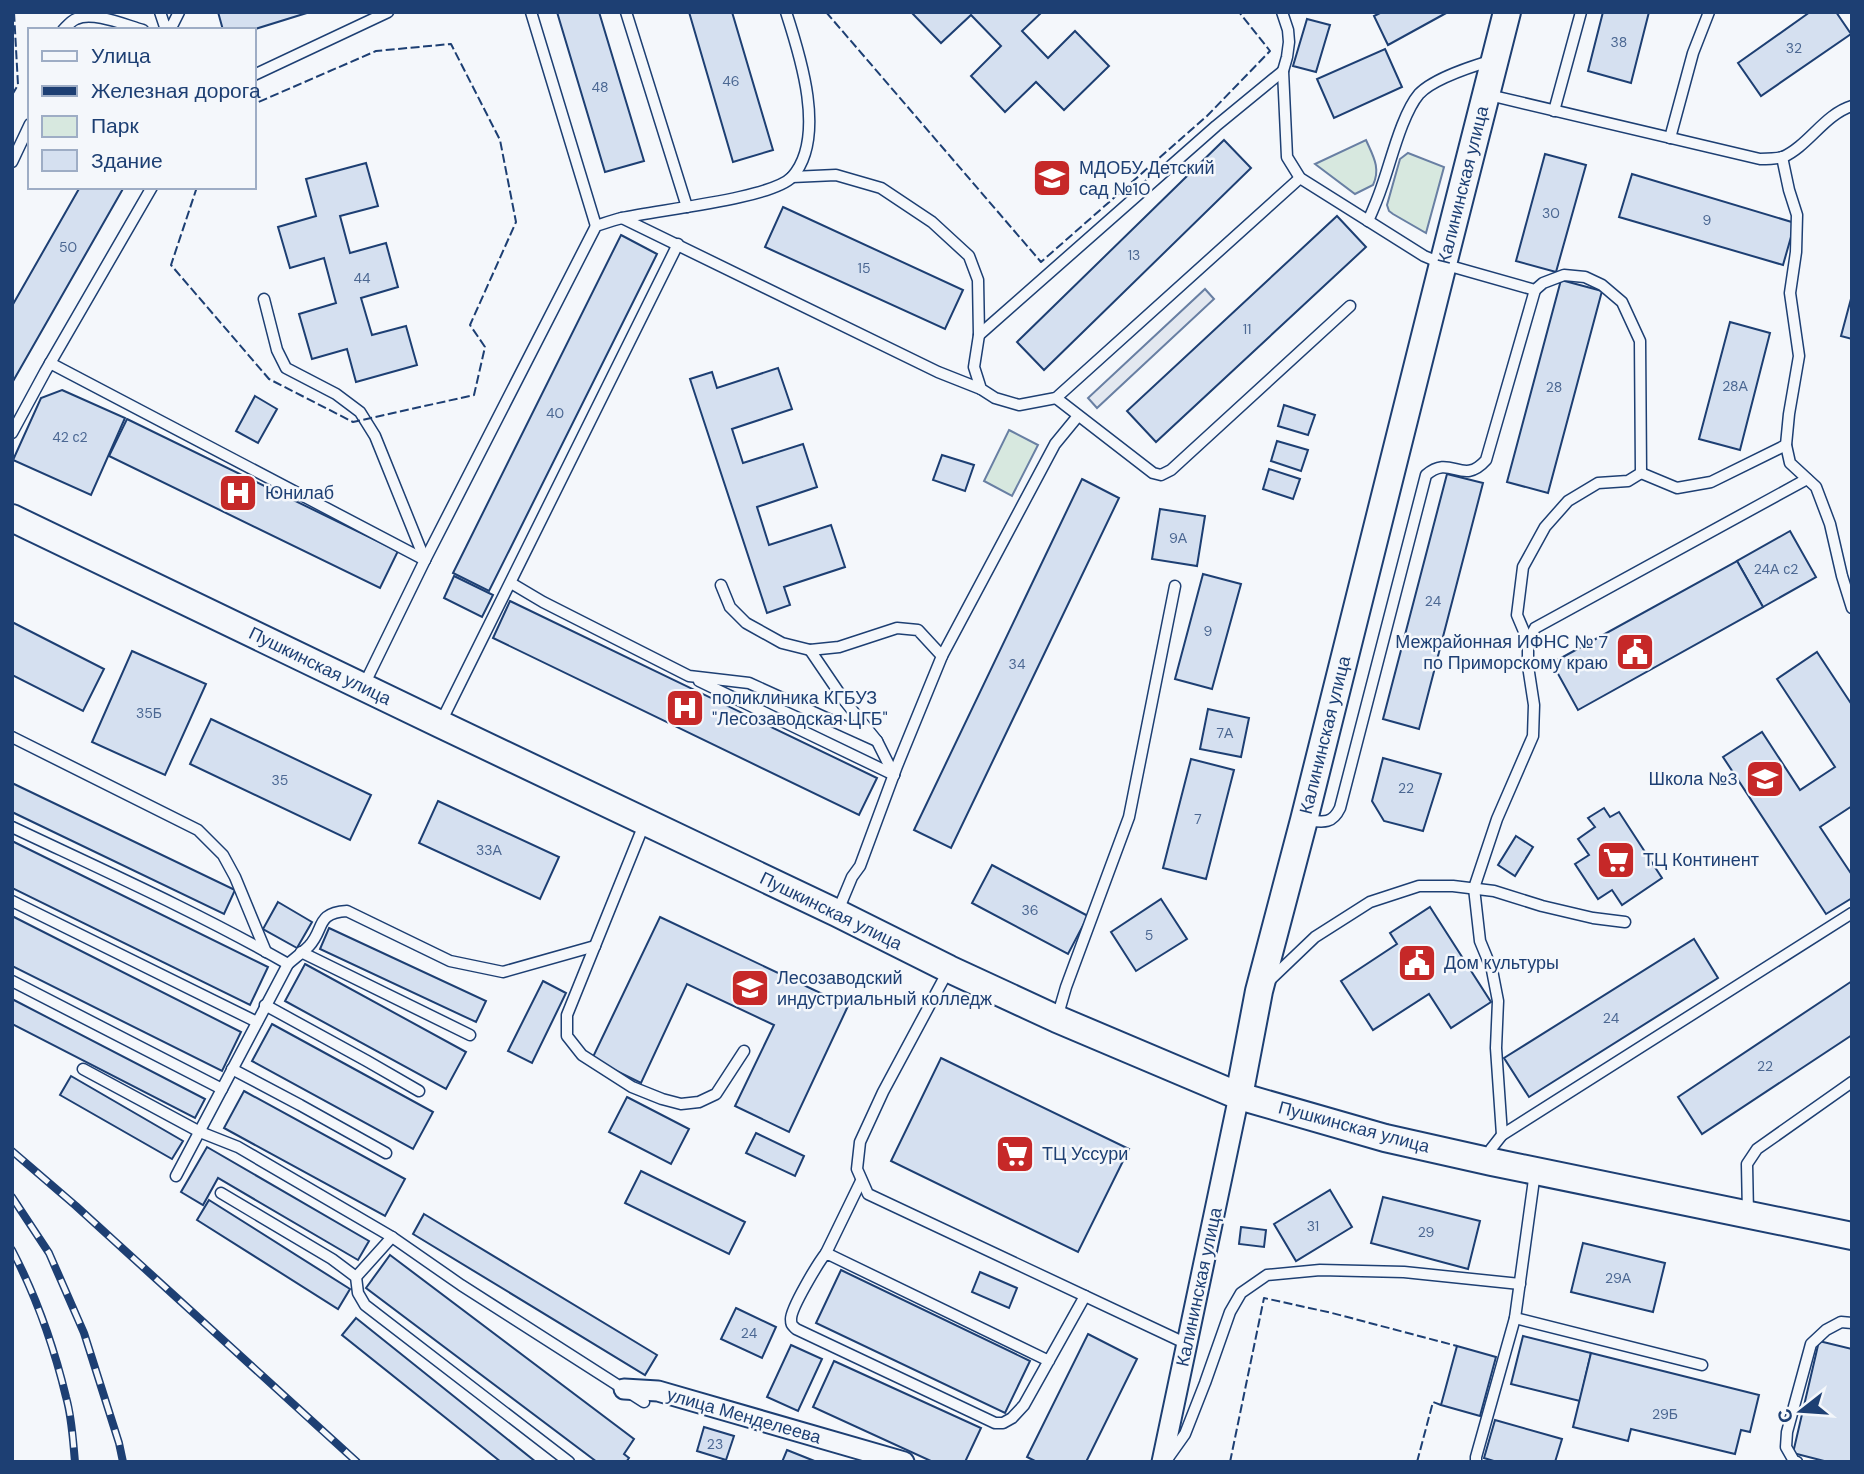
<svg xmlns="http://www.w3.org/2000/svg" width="1864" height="1474" font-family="'DM Sans',sans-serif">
	<rect width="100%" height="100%" fill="#f4f7fb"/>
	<g fill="#d7e8df" stroke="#687fa3" stroke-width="2">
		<path d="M1366,140c7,16 15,28 7,45l-18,9 -40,-30z"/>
		<path d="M1408,153l36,14 -18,66 -33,-19 -4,-3 -2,-6 13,-46z"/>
		<path d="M1009,430l29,15 -26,51 -28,-15z"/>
	</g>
	<path fill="#e3e8f0" stroke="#687fa3" stroke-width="2" d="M1205,289l9,10 -117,109 -9,-10z"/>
	<g fill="#d5e0f0" stroke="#1d3f73" stroke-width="2">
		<path d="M218,12h92l-58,18h-29z"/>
		<path d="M557,12h42l45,149 -39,11z"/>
		<path d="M689,12h43l41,138 -40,12z"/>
		<path d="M911,12h131l-20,19 26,27 27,-27 34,35 -45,44 -28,-28 -31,30 -34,-36 30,-30 -30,-31 -30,28z"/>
		<path d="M1382,12h66l-60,33 -14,-29z"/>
		<path d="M1603,12h46l-18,71 -43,-12z"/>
		<path d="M1810,12h26l15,22 -90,62 -23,-33z"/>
		<path d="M1307,19l23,6 -14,47 -23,-6z"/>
		<path d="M1385,49l17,38 -68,31 -17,-39z"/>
		<path d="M1224,140l27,28 -207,202 -27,-28z"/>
		<path d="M1545,154l41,11 -30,107 -40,-11z"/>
		<path d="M366,163l12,43 -38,10 10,37 36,-10 12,44 -37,11 11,37 34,-9 11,39 -61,17 -9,-33 -35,10 -13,-45 37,-11 -12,-45 -34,10 -12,-41 38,-11 -10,-37z"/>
		<path d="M1632,174l163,49 -12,42 -164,-48z"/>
		<path d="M80,187h44l-112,196v-77z"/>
		<path d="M783,207l180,83 -18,39 -180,-82z"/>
		<path d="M1337,216l29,31 -210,195 -29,-31z"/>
		<path d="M621,235l36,19 -168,337 -36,-18z"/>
		<path d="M1561,280l41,11 -54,202 -41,-11z"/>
		<path d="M1852,295v44l-11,-3z"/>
		<path d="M1730,322l40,11 -30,117 -41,-11z"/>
		<path d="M778,368l14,41 -60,20 11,34 60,-19 14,43 -60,20 12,38 62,-20 14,42 -61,20 6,18 -23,8 -77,-234 22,-7 5,16z"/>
		<path d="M62,390l63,28 -34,77 -78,-35 28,-62z"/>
		<path d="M255,396l22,13 -19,34 -22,-12z"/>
		<path d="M1284,405l31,10 -7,20 -30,-9z"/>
		<path d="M127,419l271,132 -18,37 -271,-132z"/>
		<path d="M1277,441l31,9 -7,21 -30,-10z"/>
		<path d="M942,455l32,10 -9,26 -32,-11z"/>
		<path d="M1269,469l31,10 -7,20 -30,-10z"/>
		<path d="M1447,474l36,9 -64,246 -36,-10z"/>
		<path d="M1082,479l37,19 -168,350 -37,-18z"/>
		<path d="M1160,509l45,7 -8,50 -45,-7z"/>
		<path d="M1790,531l26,46 -53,30 -26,-46z"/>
		<path d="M1737,561l26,46 -185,103 -26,-47z"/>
		<path d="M1203,574l38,10 -29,105 -37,-10z"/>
		<path d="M454,576l39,19 -11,22 -38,-19z"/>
		<path d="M510,601l367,177 -18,37 -366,-177z"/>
		<path d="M12,622l92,47 -21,42 -71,-36z"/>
		<path d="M132,651l74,33 -41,91 -73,-33z"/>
		<path d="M1817,652l35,53v101l-32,21 32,48v23l-26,16 -103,-157 39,-25 38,58 35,-23 -58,-88z"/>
		<path d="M1208,709l41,9 -8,39 -41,-8z"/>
		<path d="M211,719l160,76 -21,45 -160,-76z"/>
		<path d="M1383,758l58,16 -18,57 -39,-10 -12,-20z"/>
		<path d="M1191,759l43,11 -28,109 -43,-11z"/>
		<path d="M12,783l223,107 -11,24 -212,-102z"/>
		<path d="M438,801l121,56 -19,42 -121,-56z"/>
		<path d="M1604,808l6,9 9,-5 43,66 -40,27 -10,-15 -14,9 -23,-35 14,-9 -11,-16 17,-12 -7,-9z"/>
		<path d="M1516,836l17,11 -18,29 -17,-11z"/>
		<path d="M12,841l256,126 -18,38 -238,-117z"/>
		<path d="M992,865l96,51 -20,38 -96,-51z"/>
		<path d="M1161,899l26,40 -51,32 -25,-39z"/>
		<path d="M278,902l34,20 -15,26 -34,-19z"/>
		<path d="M1430,907l61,95 -40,26 -22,-34 -56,36 -32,-49 56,-37 -7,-11z"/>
		<path d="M12,916l229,116 -19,39 -210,-105z"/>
		<path d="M660,917l188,89 -59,126 -54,-26 39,-81 -87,-41 -46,99 -49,-24z"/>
		<path d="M329,928l157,73 -10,21 -156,-73z"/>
		<path d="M1694,939l24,39 -189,119 -25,-39z"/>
		<path d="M305,964l161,88 -20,37 -161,-88z"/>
		<path d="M543,981l23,12 -34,70 -24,-12z"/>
		<path d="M1852,981v54l-150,99 -24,-37z"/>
		<path d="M12,999l193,100 -10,19 -183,-94z"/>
		<path d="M272,1024l161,88 -20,37 -161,-88z"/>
		<path d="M941,1058l188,91 -51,103 -187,-91z"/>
		<path d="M71,1076l112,65 -11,18 -112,-64z"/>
		<path d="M244,1091l161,88 -20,37 -161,-88z"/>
		<path d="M627,1097l62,32 -18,35 -62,-32z"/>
		<path d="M756,1133l48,23 -9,20 -49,-23z"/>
		<path d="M207,1147l162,94 -11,19 -140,-82 -15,27 -22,-13z"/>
		<path d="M641,1171l104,51 -16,32 -104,-51z"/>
		<path d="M1330,1190l22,37 -56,34 -22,-37z"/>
		<path d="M1383,1197l97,24 -12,48 -97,-26z"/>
		<path d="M209,1200l141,89 -12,20 -141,-89z"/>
		<path d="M424,1214l233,141 -12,20 -232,-141z"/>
		<path d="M1241,1227l25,3 -2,17 -25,-3z"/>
		<path d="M1583,1243l82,20 -12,49 -82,-20z"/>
		<path d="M390,1255l244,184 -10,15 5,4 -3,4h-29l-231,-174z"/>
		<path d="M841,1270l189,91 -25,52 -189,-90z"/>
		<path d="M980,1272l37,16 -8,20 -37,-16z"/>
		<path d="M736,1308l40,19 -14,31 -41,-19z"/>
		<path d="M356,1318l180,144h-35l-159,-127z"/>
		<path d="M1088,1334l49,25 -51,103h-49l-10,-5z"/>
		<path d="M1523,1336l68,17 -11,48 -69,-17z"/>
		<path d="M1819,1341l33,8v113h-24l-35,-9z"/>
		<path d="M791,1345l31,14 -24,52 -31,-14z"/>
		<path d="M1457,1346l39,11 -16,59 -39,-11z"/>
		<path d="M1591,1353l168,42 -9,37 -9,-2 -6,24 -104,-25 -3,12 -55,-14z"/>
		<path d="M834,1361l147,67 -16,34h-32l-120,-55z"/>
		<path d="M1495,1420l67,19 -7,23h-58l-13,-4z"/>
		<path d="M704,1427l30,9 -8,24 -29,-9z"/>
		<path d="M787,1450l30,12h-35z"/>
	</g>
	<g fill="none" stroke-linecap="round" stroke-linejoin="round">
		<g stroke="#1d3f73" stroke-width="13">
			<g id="service">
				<path d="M160,12l6,18"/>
				<path d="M531,12l65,214"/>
				<path d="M626,12l61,195"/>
				<path d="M1282,12l6,18 1,12 -2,15 -4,14 4,86 13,21 124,78 19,8 92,26 8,-7 21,-8 21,2 17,8 20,17 18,39 1,132 -13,8 -30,2 -30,18 -23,26 -22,40 -6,48 11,26"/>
				<path d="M63,30c4,-4 8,-9 13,-11 17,-8 49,6 67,11"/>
				<path d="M166,30l7,-6 6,-12"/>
				<path d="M254,75l134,-63"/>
				<path d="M1489,95l271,64c7,0 16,0 23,-2 25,-11 42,-43 69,-51"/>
				<path d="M1554,111l27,-99"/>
				<path d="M1670,138l23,-85 16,-41"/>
				<path d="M1782,157l7,33 8,25 -1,37 -6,41 9,63 -10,58 -3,31 4,18 26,24 14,37 12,52 10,32"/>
				<path d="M12,162l18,-38"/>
				<path d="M792,177l44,-2 45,13 51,34 37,34 9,24 1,55 -5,32 7,22 14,9 24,7 37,-7 244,-220"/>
				<path d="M622,218l316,154 43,17"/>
				<path d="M1368,221c5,-11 10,-23 14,-35 9,-25 20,-72 37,-92 15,-16 54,-28 74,-34"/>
				<path d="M264,299l13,51 9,18 50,26 24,18 15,24 50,124"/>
				<path d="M979,335l237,-209 67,-55"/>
				<path d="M50,363l375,197"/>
				<path d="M1056,398l97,75 8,2 10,-5 179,-164"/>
				<path d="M12,433l33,-61 107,-185"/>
				<path d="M1641,473l36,15 34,-6 75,-37"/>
				<path d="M511,583l32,19 146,74 60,7 128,58"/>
				<path d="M721,585l9,22 16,16 36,20 28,7 29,-3 58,-19 21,2 24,26 -45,110 -37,100 -8,11 -15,36"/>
				<path d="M810,650l34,50 33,41 17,34"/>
				<path d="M942,656l113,-212 23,-28"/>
				<path d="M699,681l195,94"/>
				<path d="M364,685l61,-125 171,-334c9,-3 17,-6 26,-8 34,-8 149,-19 170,-41 35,-39 8,-122 -6,-165"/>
				<path d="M440,724l238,-480"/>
				<path d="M12,737l186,93 25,25 12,22 31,75"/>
				<path d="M1306,820c16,2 26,5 34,-12l86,-333c25,-22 36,12 60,-15l49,-170"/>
				<path d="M645,822l-78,193v21l15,19 50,32 30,12 19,5 18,-2 17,-8 28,-43"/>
				<path d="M12,827c93,44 187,86 276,137"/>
				<path d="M12,901l245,121"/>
				<path d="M301,952l169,83"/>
				<path d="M949,969l-66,123 -23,50 -3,27 11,25 319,150"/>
				<path d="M12,981l210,108"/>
				<path d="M1269,981l46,-44 55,-35 49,-16h34l41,5 48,15 51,12 32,4"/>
				<path d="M265,1005l102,56 52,30"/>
				<path d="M1057,1018l9,-31 63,-170 46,-231"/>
				<path d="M83,1069l117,63 38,15 154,90 69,48 183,117"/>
				<path d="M232,1069l68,36 86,48"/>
				<path d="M1502,1135l-6,-87 2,-47 -6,-31 -12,-29 -6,-53 23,-69 36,-83 1,-31 -6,-39v-25l7,-13 272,-149"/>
				<path d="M1492,1162l-1,-13 11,-14 350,-222"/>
				<path d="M176,1176l112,-212c7,-6 15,-12 21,-18 16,-17 6,-33 38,-35l103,50 53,11 92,-26"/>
				<path d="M221,1193l111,66 24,18 2,16 7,12 204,157"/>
				<path d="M1748,1214l-1,-50 10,-15 95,-67"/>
				<path d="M826,1253l35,-72"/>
				<path d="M356,1277l36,-40"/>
				<path d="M1515,1318l187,47"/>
				<path d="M1049,1361l-223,-108c-8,10 -35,55 -35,66 0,6 1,6 5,10l199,94h8l9,-5 12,-13 61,-109"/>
				<path d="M1168,1458l17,-24 20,-51 25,-71 11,-19 26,-18 53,-5 84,2 116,12"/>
				<path d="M1476,1462v-5l39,-139 20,-146"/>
				<path d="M1797,1462l-3,-1 -8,-14 1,-15 24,-88 15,-14 15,-8 11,1"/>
			</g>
		</g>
		<g stroke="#1d3f73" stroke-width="23">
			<g id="minor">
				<path d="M624,1389l34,2 246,71"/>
				<path d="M1162,1462l77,-366"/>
			</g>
		</g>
		<g stroke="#1d3f73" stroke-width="30">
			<g id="secondary">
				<path d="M12,518l428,206 397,189 112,56 108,50 182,77 146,42 107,24 360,74"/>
				<path d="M1239,1096l20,-105 45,-171 139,-556 64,-252"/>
			</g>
		</g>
		<use href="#service" stroke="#f4f7fb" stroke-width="10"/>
		<use href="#minor" stroke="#f4f7fb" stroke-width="19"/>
		<use href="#secondary" stroke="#f4f7fb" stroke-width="26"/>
		<g stroke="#1d3f73" stroke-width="8">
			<g id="rail">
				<path d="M12,1151l64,55 281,256"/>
				<path d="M12,1197l37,56 35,80 35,110 4,19"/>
				<path d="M12,1250c24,46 42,97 54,147 6,21 7,44 9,65"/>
			</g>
		</g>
		<use href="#rail" stroke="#f4f7fb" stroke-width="5" stroke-dasharray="16" stroke-linecap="butt"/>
		<g stroke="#1d3f73" stroke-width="2" stroke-dasharray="9 3.5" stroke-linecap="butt">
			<path d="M826,12l215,250 166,-146 63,-65 -31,-39"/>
			<path d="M12,95l6,-10 -4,-73"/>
			<path d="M197,187l-26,78 98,114 84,43 121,-27 11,-48 -15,-22 46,-103 -16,-82 -49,-96 -75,7 -122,53"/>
			<path d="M1230,1462l34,-164 68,15 125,33"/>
			<path d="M1417,1462l16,-60 8,3"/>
		</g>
	</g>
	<defs>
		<g id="school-square" transform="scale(2.0125)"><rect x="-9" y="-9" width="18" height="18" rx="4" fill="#c62828" stroke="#f4f7fb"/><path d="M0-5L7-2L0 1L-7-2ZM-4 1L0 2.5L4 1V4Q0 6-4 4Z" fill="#fff"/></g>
		<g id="hospital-square" transform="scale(2.0125)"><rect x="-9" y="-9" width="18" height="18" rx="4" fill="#c62828" stroke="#f4f7fb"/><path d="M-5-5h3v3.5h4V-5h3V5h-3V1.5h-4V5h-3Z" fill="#fff"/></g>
		<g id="civic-square" transform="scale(2.0125)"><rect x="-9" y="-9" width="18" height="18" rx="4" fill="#c62828" stroke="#f4f7fb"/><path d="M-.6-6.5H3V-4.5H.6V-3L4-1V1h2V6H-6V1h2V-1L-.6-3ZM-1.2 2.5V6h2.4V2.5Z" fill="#fff"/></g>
		<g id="supermarket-square" transform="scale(2.0125)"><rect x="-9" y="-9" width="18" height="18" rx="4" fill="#c62828" stroke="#f4f7fb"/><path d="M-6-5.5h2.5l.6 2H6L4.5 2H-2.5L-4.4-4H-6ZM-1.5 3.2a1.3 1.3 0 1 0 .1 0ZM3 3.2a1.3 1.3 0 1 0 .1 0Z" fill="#fff"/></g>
		<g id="university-square" transform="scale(2.0125)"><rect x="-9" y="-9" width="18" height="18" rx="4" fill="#c62828" stroke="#f4f7fb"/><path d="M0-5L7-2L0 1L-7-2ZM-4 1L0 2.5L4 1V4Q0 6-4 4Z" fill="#fff"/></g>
	</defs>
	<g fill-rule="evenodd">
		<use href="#school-square" x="1052" y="178"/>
		<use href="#hospital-square" x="238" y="493"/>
		<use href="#civic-square" x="1635" y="652"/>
		<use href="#hospital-square" x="685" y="708"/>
		<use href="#school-square" x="1765" y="779"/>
		<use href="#supermarket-square" x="1616" y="860"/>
		<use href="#civic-square" x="1417" y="963"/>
		<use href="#university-square" x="750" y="988"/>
		<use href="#supermarket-square" x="1015" y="1154"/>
	</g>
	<g text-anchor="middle" stroke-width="5" stroke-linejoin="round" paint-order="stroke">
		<g font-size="14" fill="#4b6792">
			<text x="1619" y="47">38</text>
			<text x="1794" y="53">32</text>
			<text x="731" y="86">46</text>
			<text x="600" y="92">48</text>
			<text x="1551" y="218">30</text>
			<text x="1707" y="225">9</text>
			<text x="68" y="252">50</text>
			<text x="1134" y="260">13</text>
			<text x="864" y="273">15</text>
			<text x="362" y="283">44</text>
			<text x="1247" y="334">11</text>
			<text x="1735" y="391">28А</text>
			<text x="1554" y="392">28</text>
			<text x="555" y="418">40</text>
			<text x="70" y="442">42 с2</text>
			<text x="1178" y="543">9А</text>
			<text x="1776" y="574">24А с2</text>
			<text x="1433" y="606">24</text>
			<text x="1208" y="636">9</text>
			<text x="1017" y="669">34</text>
			<text x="149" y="718">35Б</text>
			<text x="1225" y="738">7А</text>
			<text x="280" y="785">35</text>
			<text x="1406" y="793">22</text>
			<text x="1198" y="824">7</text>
			<text x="489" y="855">33А</text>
			<text x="1030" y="915">36</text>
			<text x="1149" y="940">5</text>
			<text x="1611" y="1023">24</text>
			<text x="1765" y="1071">22</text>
			<text x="1313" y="1231">31</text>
			<text x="1426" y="1237">29</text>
			<text x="1618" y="1283">29А</text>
			<text x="749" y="1338">24</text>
			<text x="1665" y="1419">29Б</text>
			<text x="715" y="1449">23</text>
		</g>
		<g font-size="18" fill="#1d3f73" stroke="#f4f7fb" text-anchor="start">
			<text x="1079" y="174">МДОБУ Детский<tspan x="1079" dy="21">сад №10</tspan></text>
			<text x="265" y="499">Юнилаб</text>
			<text x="1608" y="648" text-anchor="end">Межрайонная ИФНС № 7<tspan x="1608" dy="21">по Приморскому краю</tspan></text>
			<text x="712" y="704">поликлиника КГБУЗ<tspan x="712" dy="21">"Лесозаводская ЦГБ"</tspan></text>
			<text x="1738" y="785" text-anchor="end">Школа №3</text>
			<text x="1643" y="866">ТЦ Континент</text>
			<text x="1444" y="969">Дом культуры</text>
			<text x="777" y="984">Лесозаводский<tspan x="777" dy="21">индустриальный колледж</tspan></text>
			<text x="1042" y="1160">ТЦ Уссури</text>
		</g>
		<g font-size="18" fill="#1d3f73" stroke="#f4f7fb">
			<text transform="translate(1463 185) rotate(-76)" y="6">Калининская улица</text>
			<text transform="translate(320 666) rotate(26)" y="6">Пушкинская улица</text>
			<text transform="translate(1325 735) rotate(-76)" y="6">Калининская улица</text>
			<text transform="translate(831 911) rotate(26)" y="6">Пушкинская улица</text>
			<text transform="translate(1354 1127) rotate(15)" y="6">Пушкинская улица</text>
			<text transform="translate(1199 1287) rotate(-78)" y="6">Калининская улица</text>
			<text transform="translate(744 1416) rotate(16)" y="6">улица Менделеева</text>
		</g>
	</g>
	<rect width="1864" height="1474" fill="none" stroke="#1d3f73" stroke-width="28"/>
	<rect x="28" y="28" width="228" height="161" fill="#f4f7fb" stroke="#9eadc5" stroke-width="2"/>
	<rect x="42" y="51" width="35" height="10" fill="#f4f7fb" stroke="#9eadc5" stroke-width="2"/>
	<text x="91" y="63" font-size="21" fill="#1d3f73">Улица</text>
	<rect x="42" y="86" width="35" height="10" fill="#1d3f73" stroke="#9eadc5" stroke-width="2"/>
	<text x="91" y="98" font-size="21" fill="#1d3f73">Железная дорога</text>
	<rect x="42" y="116" width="35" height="21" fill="#d7e8df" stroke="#9eadc5" stroke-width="2"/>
	<text x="91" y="133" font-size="21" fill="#1d3f73">Парк</text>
	<rect x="42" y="150" width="35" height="21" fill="#d5e0f0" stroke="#9eadc5" stroke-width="2"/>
	<text x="91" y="168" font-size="21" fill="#1d3f73">Здание</text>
	<g transform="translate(1801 1411) rotate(253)" stroke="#f4f7fb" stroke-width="5" paint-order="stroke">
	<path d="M0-5L12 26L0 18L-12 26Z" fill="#1d3f73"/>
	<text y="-10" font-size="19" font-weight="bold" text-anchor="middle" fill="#1d3f73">С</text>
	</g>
</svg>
